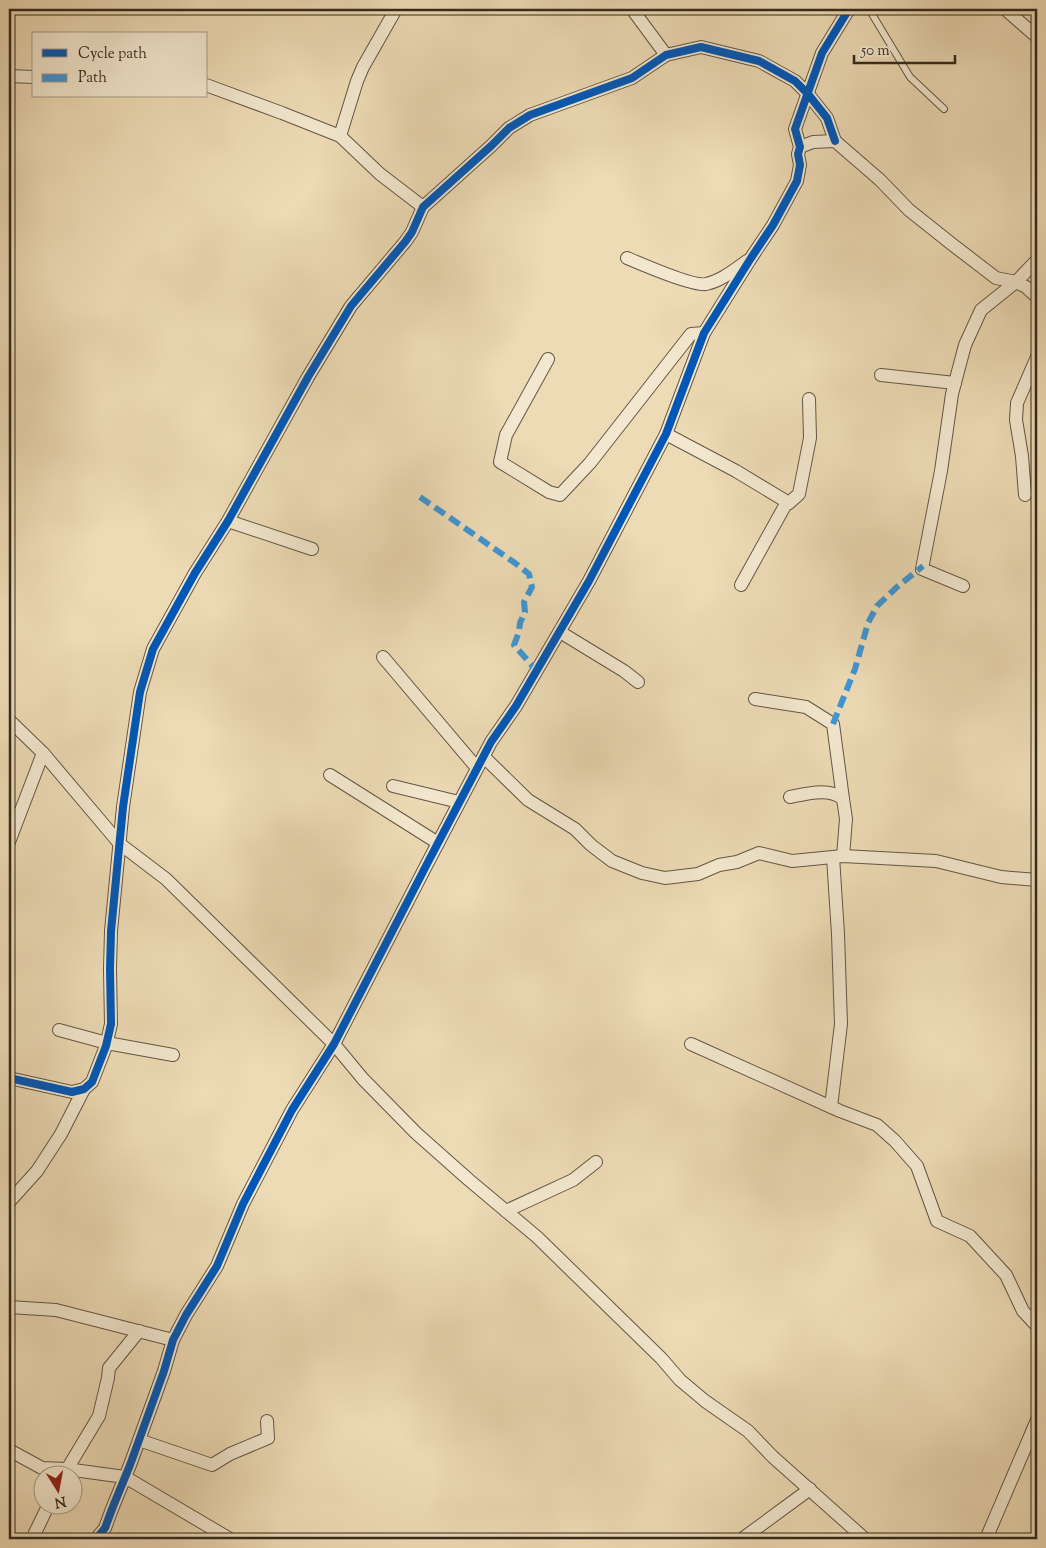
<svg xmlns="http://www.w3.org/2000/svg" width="1046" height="1548" font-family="'Sorts Mill Goudy',serif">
	<rect width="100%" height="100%" fill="#eddbb5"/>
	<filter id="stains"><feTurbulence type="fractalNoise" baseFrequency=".004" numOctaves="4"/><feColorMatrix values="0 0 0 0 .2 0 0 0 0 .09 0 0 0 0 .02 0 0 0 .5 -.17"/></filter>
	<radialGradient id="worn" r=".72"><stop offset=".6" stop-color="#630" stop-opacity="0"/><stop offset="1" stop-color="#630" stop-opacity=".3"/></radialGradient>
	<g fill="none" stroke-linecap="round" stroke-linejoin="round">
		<g stroke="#635645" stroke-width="8">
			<path id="lane" d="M869,9l41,68 34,32"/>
		</g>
		<g stroke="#635645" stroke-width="14">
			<g id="street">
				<path d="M632,9l34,46"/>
				<path d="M1005,9l32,28"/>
				<path d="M9,76l25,1"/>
				<path d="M206,85l76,28 58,23 40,38 43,33"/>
				<path d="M340,136l17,-55 6,-14 33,-58"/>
				<path d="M800,147l13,-5 22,-1 45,39 29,30 44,35 43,33 20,4 10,5 11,10"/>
				<path d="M627,258c14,6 67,29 79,26 15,-3 28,-14 41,-23"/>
				<path d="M548,359l-42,76 -6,27 49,30 11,3 30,-32 101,-129 13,-1"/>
				<path d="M881,375l74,8"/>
				<path d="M666,434l70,37 53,32 10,-9 11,-56 -1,-39"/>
				<path d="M1025,495l-3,-39 -6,-36 1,-17 20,-46"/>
				<path d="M228,521l84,28"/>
				<path d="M741,585l46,-83"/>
				<path d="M963,586l-41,-17 19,-98 11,-77 13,-49 16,-35 35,-28 21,-22"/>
				<path d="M560,632l64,39 14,11"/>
				<path d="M383,657l94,111"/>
				<path d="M755,699l51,8 27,17 10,75"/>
				<path d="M9,720l34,33 77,91 46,35 168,165 29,35 53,54 53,47 68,57 124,121 19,22 25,21 43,30 25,26 92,82"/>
				<path d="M484,757l44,43 47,29 16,16 21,16 30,12 23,5 33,-4 21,-9 18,-3 22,-9 33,8 51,-5 93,5 65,16 36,3"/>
				<path d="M330,775l108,68"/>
				<path d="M393,786l66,16"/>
				<path d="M790,797c16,-3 39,-10 53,2l3,20 -3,37"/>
				<path d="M9,842l34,-89"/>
				<path d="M59,1030l48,13 66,12"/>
				<path d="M691,1044l149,67 37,14 18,16 22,25 20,55 33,15 36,39 17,36 14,15"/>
				<path d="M9,1078l63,14 12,-3 8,-7 14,-36 5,-22 -1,-55 1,-38 12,-124 17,-115 13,-43 42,-76 33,-52 80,-144 43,-71 54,-64 7,-10 11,-25 68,-61 18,-18 21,-13 102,-37 34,-23 35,-8 58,14 36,20 13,13 19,24 8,23"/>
				<path d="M831,1107l10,-83 -3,-90 -5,-77"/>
				<path d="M9,1202l28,-31 24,-37 23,-45"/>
				<path d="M506,1211l67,-31 23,-18"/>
				<path d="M9,1307l47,3 117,30"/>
				<path d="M139,1440l73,25 18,-11 38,-16 -1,-17"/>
				<path d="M9,1450l33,18 24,1 59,8 105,62"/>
				<path d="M63,1476l36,-60 9,-38 1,-10 30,-37"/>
				<path d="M32,1539l16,-33"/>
				<path d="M96,1539l9,-11 7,-19 18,-44 34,-94 9,-31 13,-25 31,-49 26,-62 49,-94 42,-66 93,-180 64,-122 25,-36 73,-125 77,-147 38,-101 47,-75 22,-33 24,-44 3,-16 -2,-11 2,-7 -5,-18 27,-76 27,-44"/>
				<path d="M742,1539l68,-50"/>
				<path d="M986,1539l51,-119"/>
			</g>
		</g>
		<use href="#lane" stroke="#f3e8cf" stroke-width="6"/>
		<use href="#street" stroke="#f3e8cf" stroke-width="12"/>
		<g stroke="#3e96d5" stroke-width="6" stroke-dasharray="12 6" stroke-linecap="butt">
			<path d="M420,497l95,66 14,11 3,13 -8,15 1,10 -5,11 -1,9 -5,13 17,19 5,9"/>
			<path d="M833,724l22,-55 13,-46 9,-17 20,-19 26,-21"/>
		</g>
		<g stroke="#f3e8cf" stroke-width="11">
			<g id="cycleway">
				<path d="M9,1078l63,14 12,-3 8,-7 14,-36 5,-22 -1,-55 1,-38 12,-124 17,-115 13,-43 42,-76 33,-52 80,-144 43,-71 54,-64 7,-10 11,-25 68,-61 18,-18 21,-13 102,-37 34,-23 35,-8 58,14 36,20 13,13 19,24 8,23"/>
				<path d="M96,1539l9,-11 7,-19 18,-44 34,-94 9,-31 13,-25 31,-49 26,-62 49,-94 42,-66 93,-180 64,-122 25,-36 73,-125 77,-147 38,-101 47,-75 22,-33 24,-44 3,-16 -2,-11 2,-7 -5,-18 27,-76 27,-44"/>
			</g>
		</g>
		<use href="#cycleway" stroke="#0057b8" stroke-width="8"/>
	</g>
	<rect width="1046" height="1548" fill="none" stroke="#eddbb5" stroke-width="30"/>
	<rect x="10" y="10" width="1026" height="1528" fill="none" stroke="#352920" stroke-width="2.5"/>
	<rect x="15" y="15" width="1016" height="1518" fill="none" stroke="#352920"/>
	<rect x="32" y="32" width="175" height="65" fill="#f3e8cf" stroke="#a79c89"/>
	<rect x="42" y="49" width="25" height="8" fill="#0057b8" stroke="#a79c89"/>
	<text x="78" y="58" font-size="15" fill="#352920">Cycle path</text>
	<rect x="42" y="74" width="25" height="8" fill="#3e96d5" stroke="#a79c89"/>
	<text x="78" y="82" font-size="15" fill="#352920">Path</text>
	<g transform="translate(58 1490) rotate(169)"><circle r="24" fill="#f3e8cf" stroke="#a79c89"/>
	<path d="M0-4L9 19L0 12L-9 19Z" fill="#8f2418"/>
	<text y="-8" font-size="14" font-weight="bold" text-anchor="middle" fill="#352920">N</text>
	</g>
	<path d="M854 55v8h101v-8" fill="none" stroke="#352920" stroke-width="2.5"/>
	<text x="861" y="55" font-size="15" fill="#352920" stroke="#f3e8cf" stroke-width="4" paint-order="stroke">50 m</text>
	<rect width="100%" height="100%" filter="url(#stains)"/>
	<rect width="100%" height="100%" fill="url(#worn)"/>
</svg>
